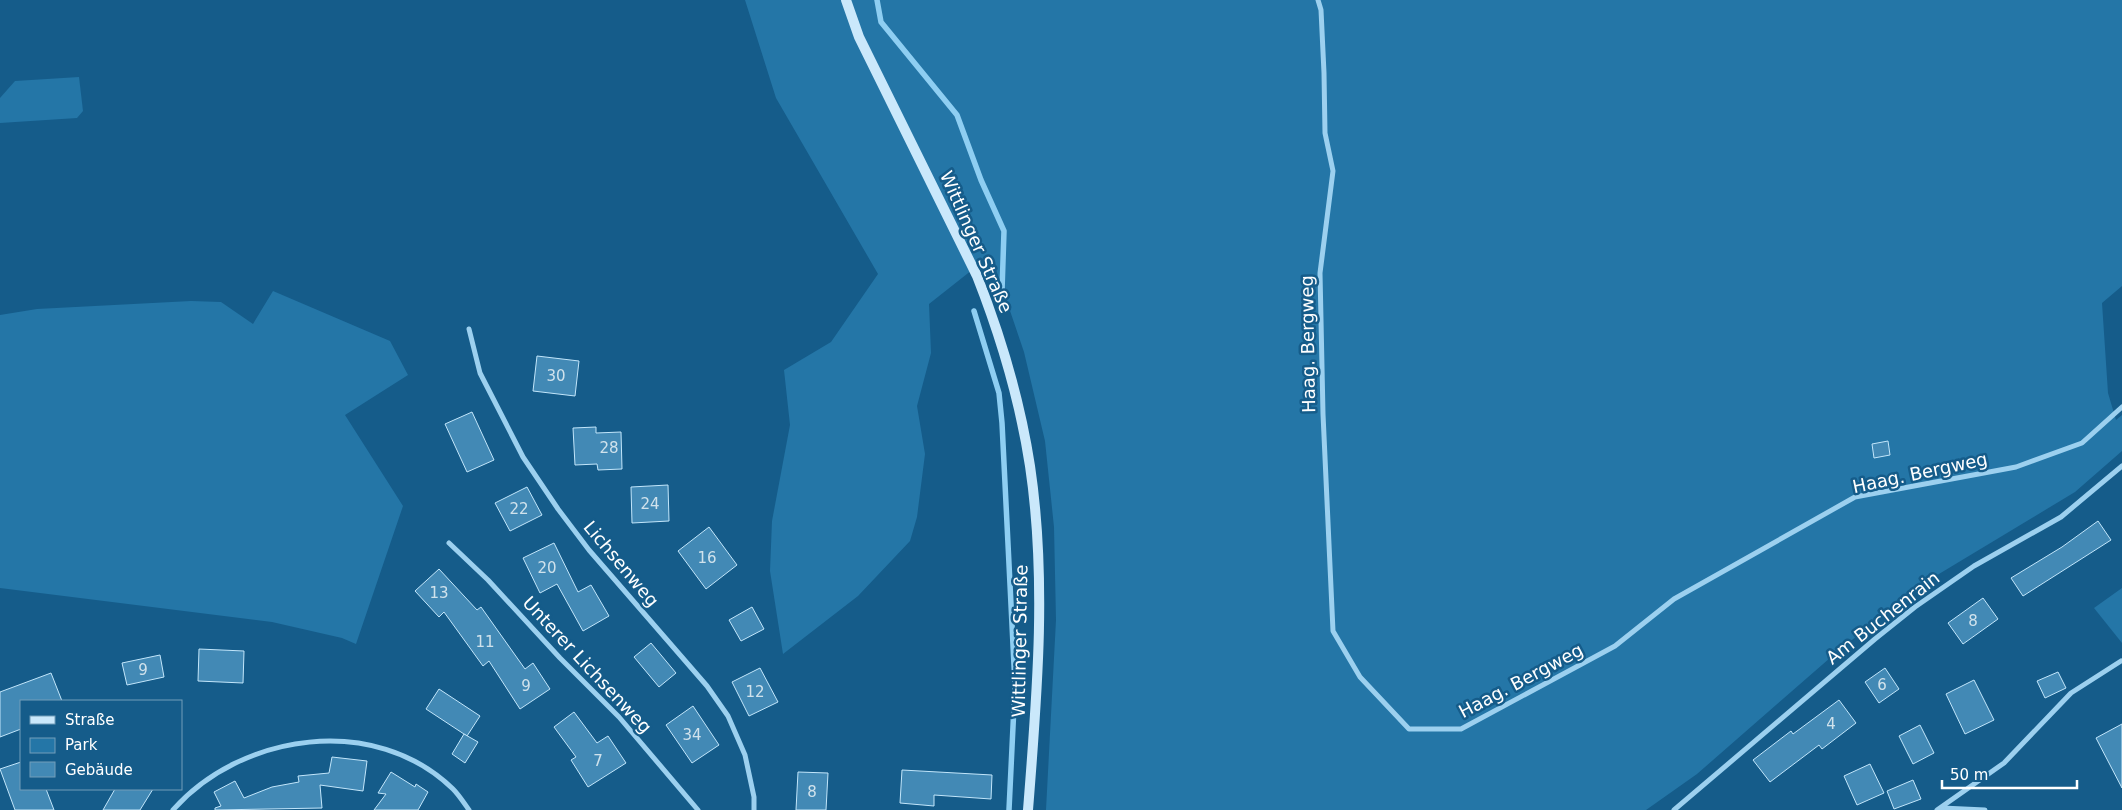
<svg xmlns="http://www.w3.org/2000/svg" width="2122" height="810" font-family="'DejaVu Sans',sans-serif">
	<rect width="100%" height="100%" fill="#155c8a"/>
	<g fill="#2476a7">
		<path d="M745,0h1377v286l-20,17 6,90 8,27 6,-5v36l-47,41 -151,91 -86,68 -141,123 -51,36h-600l10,-190 -2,-93 -9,-86 -21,-89 -33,-97 -62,49 2,49 -14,53 8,48 -8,63 -7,24 -52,55 -75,58 -13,-83 2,-50 18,-96 -6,-55 47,-28 47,-68 -102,-176z"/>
		<path d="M79,77l4,34 -6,7 -77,5v-25l15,-17z"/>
		<path d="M273,291l117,50 18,34 -63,40 58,91 -47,138 -14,-6 -70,-16 -272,-34v-273l37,-6 154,-8 30,1 32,22z"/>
		<path d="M2122,588v55l-28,-35z"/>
	</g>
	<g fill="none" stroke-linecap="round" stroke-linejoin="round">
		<g stroke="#8ecef2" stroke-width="5.5">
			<path d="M877,0l4,22 76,93 24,65 23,51 -2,60"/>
			<path d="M974,311l25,82 3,30 13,262 -6,125"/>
		</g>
	</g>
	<g fill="#4289b5" stroke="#c2e6fb">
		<path d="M537,356l42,5 -4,35 -42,-5z"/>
		<path d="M472,412l22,48 -27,12 -22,-48z"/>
		<path d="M596,427v6l25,-1 1,37 -24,1 -1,-6 -22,1 -2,-37z"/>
		<path d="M1888,441l2,14 -16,3 -2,-14z"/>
		<path d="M668,485l1,36 -37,2 -1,-36z"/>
		<path d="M527,487l15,28 -32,16 -15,-28z"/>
		<path d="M2098,521l13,19 -88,56 -12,-18 51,-31z"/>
		<path d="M709,527l28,38 -31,24 -28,-38z"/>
		<path d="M554,543l24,49 13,-7 18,31 -26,15 -26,-47 -17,9 -17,-35z"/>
		<path d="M439,569l38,41 4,-3 44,62 8,-6 17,26 -30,20 -31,-48 -6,5 -39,-54 -5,5 -24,-26z"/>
		<path d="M1983,598l15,21 -35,25 -15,-21z"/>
		<path d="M752,607l12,22 -23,12 -12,-21z"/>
		<path d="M651,643l25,30 -17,14 -25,-30z"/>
		<path d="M199,649l45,2 -1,32 -45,-2z"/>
		<path d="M160,655l4,22 -37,8 -5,-22z"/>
		<path d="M760,668l18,34 -29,14 -17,-34z"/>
		<path d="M1885,668l14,21 -20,14 -14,-21z"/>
		<path d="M2058,672l8,16 -21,10 -8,-17z"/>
		<path d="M51,673l11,28h-41v28l-21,8v-45z"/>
		<path d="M1974,680l20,40 -29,14 -19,-40z"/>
		<path d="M439,689l41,27 -13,20 -41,-27z"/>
		<path d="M1839,700l17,23 -34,26 -3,-4 -49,37 -17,-22 38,-29 2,3z"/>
		<path d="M693,706l26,39 -27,18 -26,-38z"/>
		<path d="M574,712l23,31 11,-7 18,27 -38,24 -17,-27 5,-3 -22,-30z"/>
		<path d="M2122,724v64l-26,-50z"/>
		<path d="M1920,725l14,28 -21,11 -14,-28z"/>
		<path d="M464,734l14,8 -13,21 -13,-9z"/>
		<path d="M332,757l35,4 -4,30 -43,-6 2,23 -107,2v-2l6,-2 -7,-14 21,-11 9,17 28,-11 27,-5 -1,-6 31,-3z"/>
		<path d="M21,762v27h25l8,21h-39l-15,-41z"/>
		<path d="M1870,764l14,29 -27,12 -13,-29z"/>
		<path d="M902,770l90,5 -1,24 -57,-4v11l-34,-3z"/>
		<path d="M391,772l24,15 1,-3 12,8 -10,18h-44l12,-16 -8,-1z"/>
		<path d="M798,772l30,1 -2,37h-30z"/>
		<path d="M1913,780l8,19 -27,10 -7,-18z"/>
		<path d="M115,789h38l-13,21h-37z"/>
	</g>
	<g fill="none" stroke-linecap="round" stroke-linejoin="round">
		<g stroke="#9cd0ef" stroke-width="5">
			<path d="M1318,0l3,10 3,63 1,60 8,38 -13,102 3,141 10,217 27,46 49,52h52l154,-83 59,-47 181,-102 161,-30 66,-24 40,-36"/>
			<path d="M469,329l11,44 43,84 35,52 31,41 118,136 21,30 17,39 9,42v13"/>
			<path d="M449,543l39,37 72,78 59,59 79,93"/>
			<path d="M1942,808l43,2"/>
			<path d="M173,810c68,-77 202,-97 280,-21 6,6 11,14 16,21"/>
			<path d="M1674,810l201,-171 40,-32 59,-41 87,-49 61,-51"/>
			<path d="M1937,810l67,-47 67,-70 50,-32"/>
		</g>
		<path stroke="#cae8fb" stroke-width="10" d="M846,0l13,37 118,239c24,61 43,125 53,190 17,114 7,230 -2,344"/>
	</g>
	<g text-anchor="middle" stroke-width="5" stroke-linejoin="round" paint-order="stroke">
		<g font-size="15" fill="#d0e2ec">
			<text x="556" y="381">30</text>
			<text x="609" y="453">28</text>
			<text x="650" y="509">24</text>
			<text x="519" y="514">22</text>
			<text x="707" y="563">16</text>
			<text x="547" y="573">20</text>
			<text x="439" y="598">13</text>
			<text x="1973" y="626">8</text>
			<text x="485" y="647">11</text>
			<text x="143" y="675">9</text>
			<text x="1882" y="690">6</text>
			<text x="526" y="691">9</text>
			<text x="755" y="697">12</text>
			<text x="1831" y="729">4</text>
			<text x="692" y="740">34</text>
			<text x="598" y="766">7</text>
			<text x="812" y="797">8</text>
		</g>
		<g font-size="18" fill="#fff" stroke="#155c8a">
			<text transform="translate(976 242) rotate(66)" y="6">Wittlinger Straße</text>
			<text transform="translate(1308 344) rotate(-91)" y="6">Haag. Bergweg</text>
			<text transform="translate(1920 473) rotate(-12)" y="6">Haag. Bergweg</text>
			<text transform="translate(621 564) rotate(50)" y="6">Lichsenweg</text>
			<text transform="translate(1883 618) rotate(-38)" y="6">Am Buchenrain</text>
			<text transform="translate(1020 641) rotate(-89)" y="6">Wittlinger Straße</text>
			<text transform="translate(587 665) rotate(47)" y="6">Unterer Lichsenweg</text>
			<text transform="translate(1521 681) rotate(-28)" y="6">Haag. Bergweg</text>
		</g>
	</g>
	<rect x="20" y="700" width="162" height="90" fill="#155c8a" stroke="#739db9"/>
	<rect x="30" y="716" width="25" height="8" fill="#cae8fb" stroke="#739db9"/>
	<text x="65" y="725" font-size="15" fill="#ffffff">Straße</text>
	<rect x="30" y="738" width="25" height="15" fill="#2476a7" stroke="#739db9"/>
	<text x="65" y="750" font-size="15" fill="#ffffff">Park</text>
	<rect x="30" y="762" width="25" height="15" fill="#4289b5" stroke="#739db9"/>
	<text x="65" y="775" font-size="15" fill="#ffffff">Gebäude</text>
	<path d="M1942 780v8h135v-8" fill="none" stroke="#ffffff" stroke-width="2.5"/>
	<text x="1950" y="780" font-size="15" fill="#ffffff" stroke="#155c8a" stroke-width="4" paint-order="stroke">50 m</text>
</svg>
